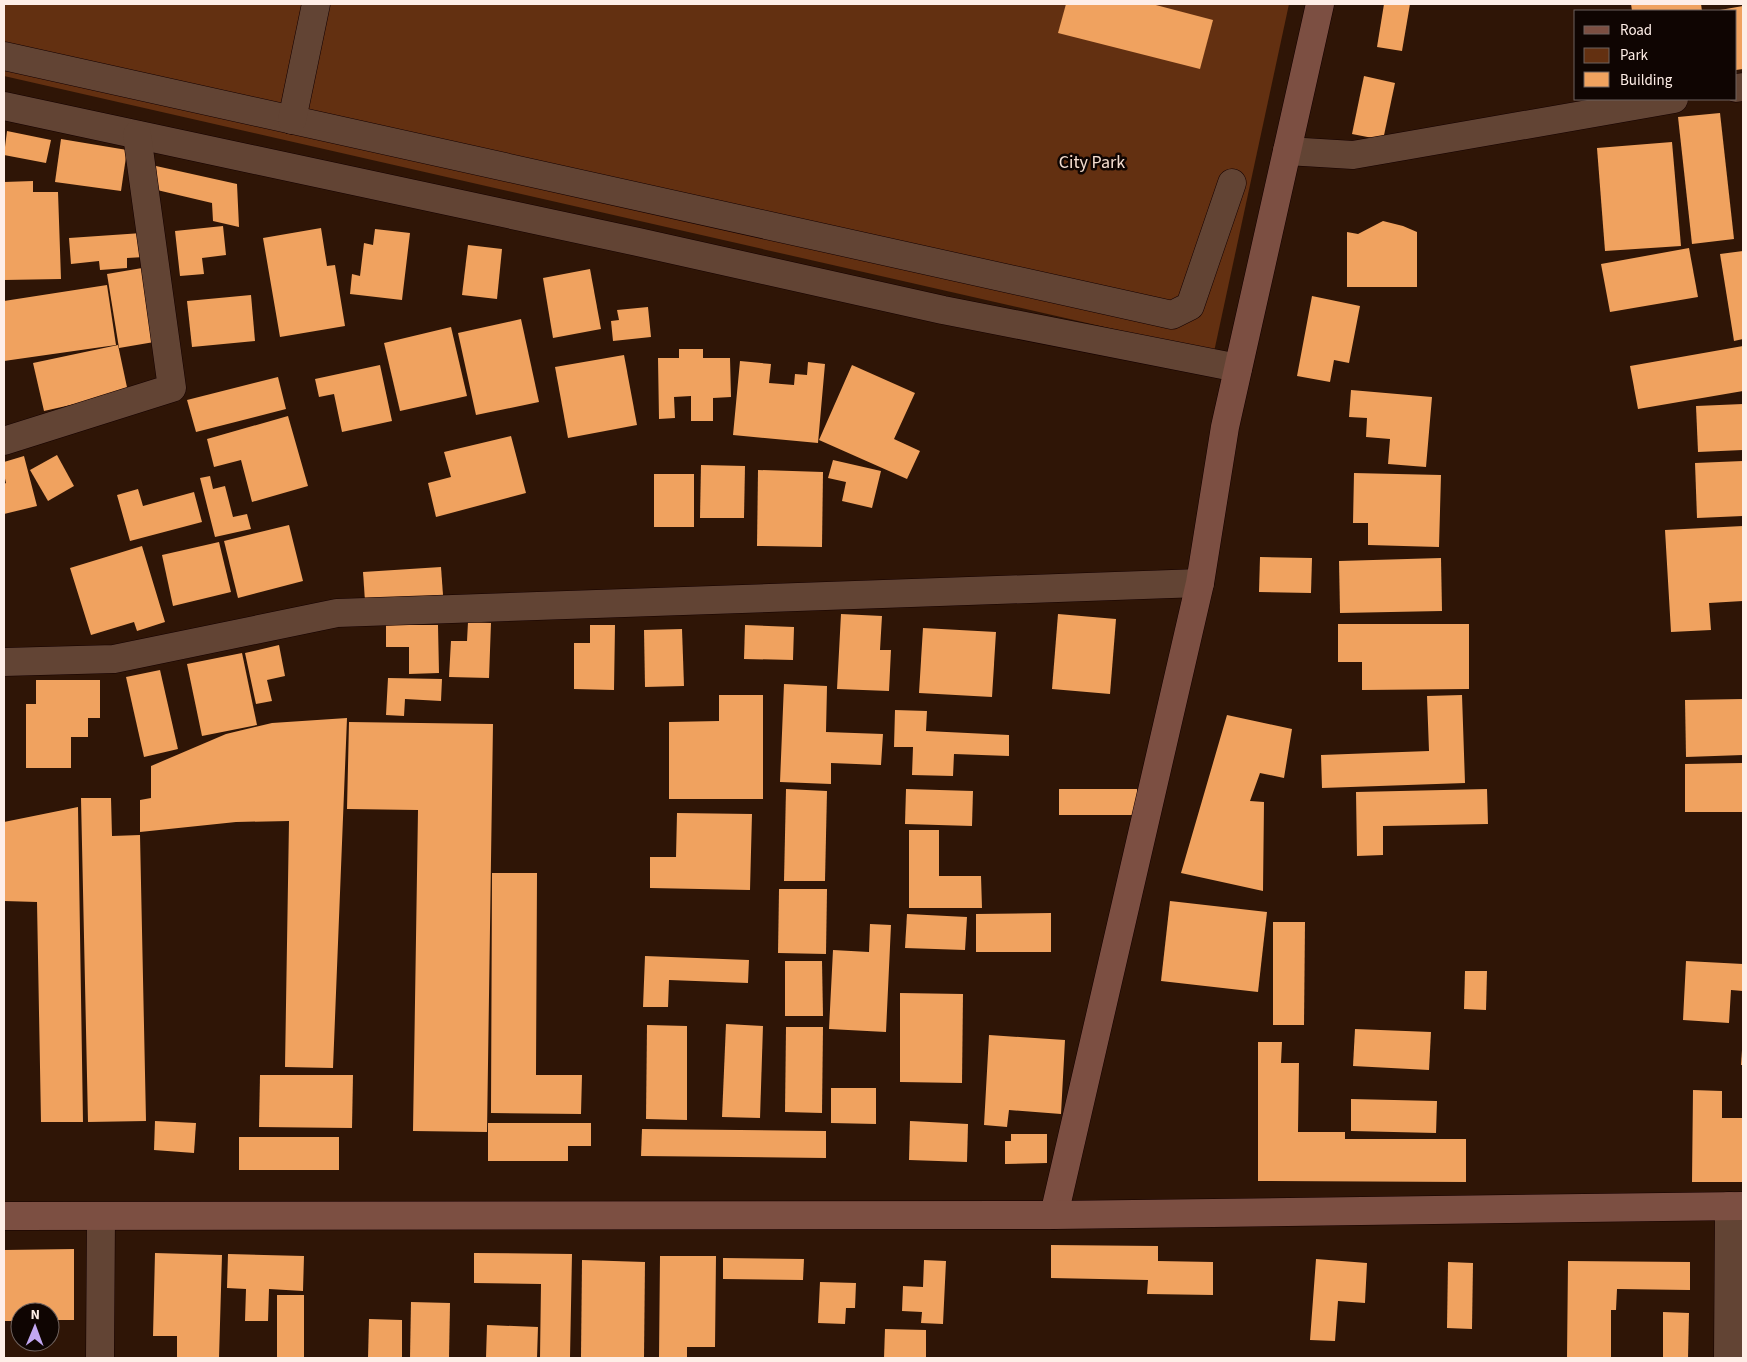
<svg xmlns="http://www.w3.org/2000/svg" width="1747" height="1362" font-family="'Source Sans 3',sans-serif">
	<rect width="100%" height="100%" fill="#2f1506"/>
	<path fill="#633011" d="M4,4h1285l-75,348 -1210,-276z"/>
	<g fill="#f0a25f">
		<path d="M1066,4h86l61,16 -13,49 -142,-36z"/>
		<path d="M1384,4h26l-8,47 -25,-4z"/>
		<path d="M1631,4h70l1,7h-70z"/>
		<path d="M1743,6v63l-7,1v-59l-16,-1z"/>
		<path d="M1364,76l31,7 -12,57 -31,-6z"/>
		<path d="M1720,113l14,126 -42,5 -14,-127z"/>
		<path d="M7,131l44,9 -5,23 -42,-8z"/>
		<path d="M61,139l66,11 -6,41 -66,-9z"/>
		<path d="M1672,142l9,104 -76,5 -8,-103z"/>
		<path d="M156,166l81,18 2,43 -26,-6 -1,-18 -55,-13z"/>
		<path d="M33,181v11h25l3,87 -57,1v-98z"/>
		<path d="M1383,221l20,5 14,6v55h-70v-55l11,2z"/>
		<path d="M223,226l3,29 -24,3 2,16 -24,2 -5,-45z"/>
		<path d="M321,228l6,38 8,-1 10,61 -65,11 -17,-99z"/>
		<path d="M375,229l35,4 -8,67 -52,-6 2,-20 8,2 4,-33 9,2z"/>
		<path d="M142,233l2,24 -17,1v10l-27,2 -1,-9 -28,3 -2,-26z"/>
		<path d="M468,245l34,4 -5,50 -35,-4z"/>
		<path d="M1689,248l9,49 -88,15 -9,-48z"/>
		<path d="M1743,251v88l-9,2 -14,-87z"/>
		<path d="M148,267l12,74 -41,7 -12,-74z"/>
		<path d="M590,269l11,60 -48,9 -10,-60z"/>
		<path d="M107,285l9,60 -112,16v-60z"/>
		<path d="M251,295l4,46 -63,6 -5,-46z"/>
		<path d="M1312,296l48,10 -11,57 -15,-3 -4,22 -33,-6z"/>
		<path d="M648,307l3,30 -38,4 -2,-20 8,-1 -2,-10z"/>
		<path d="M521,319l18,83 -63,13 -18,-82z"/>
		<path d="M451,327l16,69 -67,15 -16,-68z"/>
		<path d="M118,345l10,47 -84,19 -11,-48z"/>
		<path d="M1743,346v45l-105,18 -8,-43z"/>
		<path d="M679,349h24v9h27l1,39 -18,1v23h-22v-25l-17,1 1,21 -16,1 -1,-61h21z"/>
		<path d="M624,355l13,70 -69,13 -13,-71z"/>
		<path d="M740,361l31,3 -2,19 25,2 1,-11 12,1 1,-13 17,2 -7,79 -85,-8z"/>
		<path d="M380,365l12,56 -50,11 -8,-38 -15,3 -4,-18z"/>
		<path d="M852,365l63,28 -21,46 26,12 -13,28 -88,-39z"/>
		<path d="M278,377l8,32 -90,23 -9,-32z"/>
		<path d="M1351,390l81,7 -6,70 -38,-3 2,-25 -24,-2 1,-19 -18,-1z"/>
		<path d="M1743,404v46l-45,2 -2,-46z"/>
		<path d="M288,416l20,70 -56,16 -11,-42 -27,7 -7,-28z"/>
		<path d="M511,436l15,57 -90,24 -8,-34 23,-6 -7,-25z"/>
		<path d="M57,455l17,31 -26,15 -18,-31z"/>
		<path d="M24,456l13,50 -33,8v-30l2,-1 -2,-9v-12z"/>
		<path d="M833,460l48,11 -9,37 -30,-7 4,-19 -18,-4z"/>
		<path d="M1743,461v55l-46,2 -2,-55z"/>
		<path d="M701,465l44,1 -1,52h-44z"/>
		<path d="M758,470l65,2 -1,75 -65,-1z"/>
		<path d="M1354,473l87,2 -2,72 -71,-2v-22h-15z"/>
		<rect x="654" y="474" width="40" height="53"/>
		<path d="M210,476l3,13 12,-3 8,31 14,-3 4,15 -36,8 -15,-59z"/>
		<path d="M138,489l5,17 51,-14 8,30 -72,19 -13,-46z"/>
		<path d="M289,525l14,56 -65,17 -14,-57z"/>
		<path d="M1743,526v75l-34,2 2,27 -40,2 -6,-102z"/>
		<path d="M219,542l12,50 -58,14 -11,-51z"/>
		<path d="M142,546l23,76 -28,9 -3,-9 -43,13 -21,-67z"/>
		<path d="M1260,557l52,1 -1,35 -52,-1z"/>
		<path d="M1441,558l1,53 -102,2 -1,-52z"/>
		<path d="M441,567l2,28 -78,6 -2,-29z"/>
		<path d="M841,614l41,2 -2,34h11l-2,41 -52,-2z"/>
		<path d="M1058,614l58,5 -6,75 -58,-5z"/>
		<path d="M468,622l23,1 -2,55 -40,-1 2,-36h16z"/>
		<path d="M1338,624h131v65l-107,1v-28h-24z"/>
		<path d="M386,625h52l1,48 -30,1v-27h-23z"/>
		<path d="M590,625h25l-1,65 -40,-1v-46h16z"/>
		<path d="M745,625l49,2 -1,33 -49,-1z"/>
		<path d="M923,628l73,4 -4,65 -73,-4z"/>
		<path d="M682,629l2,57 -39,1 -1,-57z"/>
		<path d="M279,645l6,31 -18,4 5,21 -16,3 -11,-51z"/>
		<path d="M242,653l15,72 -55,11 -15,-72z"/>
		<path d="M160,670l18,79 -34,8 -18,-80z"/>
		<path d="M388,678l54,1 -1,22 -36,-2 -1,17 -18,-1z"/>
		<path d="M36,680h64v38h-12v19h-17v31h-45v-64h10z"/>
		<path d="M784,684l43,2 -1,46 57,2 -2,31 -50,-2v21l-51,-2z"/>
		<path d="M719,695h44v104h-94v-77l50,-1z"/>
		<path d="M1462,695l3,88 -143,5 -1,-33 108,-4 -2,-55z"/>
		<path d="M1743,699v56l-57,2 -1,-57z"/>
		<path d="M895,710l32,1 -1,20 83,4v21l-55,-2 -1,22 -41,-1 1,-28h-19z"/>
		<path d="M1227,715l65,14 -8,49 -24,-5 -10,28 14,1 -1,89 -82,-18z"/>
		<path d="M347,718l-14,350 -48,-1 4,-246 -53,1 -96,10v-32l11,-2v-32l75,-32 46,-11z"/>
		<path d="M349,722l144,2 -6,408 -74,-1 5,-321 -71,-1z"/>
		<path d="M1743,763v49h-58v-48z"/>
		<path d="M786,789l41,2 -2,90h-41z"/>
		<path d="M906,789l67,2 -1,35 -67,-2z"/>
		<path d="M1059,789h78l1,26h-79z"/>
		<path d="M1487,789l1,35 -105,2v29l-26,1 -1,-64z"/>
		<path d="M81,798h30l1,38 28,-1 6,286 -58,1z"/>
		<path d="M78,807l5,315h-42l-4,-220 -33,-1v-79z"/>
		<path d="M677,813l75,1 -2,76 -100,-2v-31h26z"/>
		<path d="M909,830h30v46h42l1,32h-73z"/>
		<path d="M492,873h45l-1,202h46l-1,39 -90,-1z"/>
		<path d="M779,889h48l-1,65 -48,-1z"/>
		<path d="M1170,901l97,11 -9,80 -97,-11z"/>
		<path d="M1051,913v39h-75v-38z"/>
		<path d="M907,914l60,3 -2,33 -60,-2z"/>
		<path d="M1273,922h32l-1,103h-31z"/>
		<path d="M870,924l21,1 -5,107 -57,-3 4,-79 36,2z"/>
		<path d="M645,956l104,4 -1,23 -79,-3 -1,27h-25z"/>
		<path d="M785,961h37l1,55h-38z"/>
		<path d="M1686,961l57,3v27l-12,-1 -2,33 -46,-3z"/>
		<path d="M1465,971h22l-1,39 -22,-1z"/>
		<path d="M900,993l63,1 -1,89 -62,-1z"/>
		<path d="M726,1024l37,2 -3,92 -38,-1z"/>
		<path d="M647,1025l40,1v94l-41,-1z"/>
		<path d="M786,1027h37l-1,86 -37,-1z"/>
		<path d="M1355,1029l76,3 -2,38 -76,-4z"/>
		<path d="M989,1035l76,5 -4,74 -52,-4 -2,17 -23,-2z"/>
		<path d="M1258,1042h24l-1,21h18l-1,69h47v7h121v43l-208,-1z"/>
		<path d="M1742,1050h1v15h-2z"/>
		<path d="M260,1075h93l-1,53 -93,-1z"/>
		<path d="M831,1088h45v36l-45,-1z"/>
		<path d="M1693,1090l29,1v27h21v64h-51z"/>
		<path d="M1351,1099l86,2 -1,32 -85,-2z"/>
		<path d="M155,1121l41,2 -2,30 -40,-3z"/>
		<path d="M910,1121l58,3 -1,38 -58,-2z"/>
		<path d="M488,1123h103v23h-23v15h-80z"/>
		<path d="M642,1129l184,2v27l-185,-2z"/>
		<path d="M1011,1134h36v29l-42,1v-23h6z"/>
		<rect x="239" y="1137" width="100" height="33"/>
		<path d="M1051,1245l107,1v15l55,1v33l-66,-1 1,-14 -97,-2z"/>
		<path d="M74,1249v71h-24v-8h-30v9h-16v-71z"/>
		<path d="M155,1253l67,2 -3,103h-42v-22h-24z"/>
		<path d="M474,1253l98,1 -2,104h-30l1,-74 -67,-1z"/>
		<path d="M228,1254l76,2 -1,35 -34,-2 -1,32h-23l1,-32 -19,-1z"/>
		<path d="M660,1256h56l-1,91h-28v11h-28z"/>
		<path d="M723,1258l81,1 -1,21 -80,-1z"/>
		<path d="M1316,1259l51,4 -2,40 -27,-2 -3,40 -25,-1z"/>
		<path d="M582,1260l63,2 -1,96h-63z"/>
		<path d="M924,1260l22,1 -3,63 -22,-1 1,-11 -20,-1 1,-25 20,1z"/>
		<path d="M1568,1261l122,1v28l-73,-1 -1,21h-5v48h-44z"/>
		<path d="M1448,1262l25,1 -1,66 -25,-1z"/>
		<path d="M820,1282l36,1 -1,25h-9l-1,16 -27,-1z"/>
		<rect x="277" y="1295" width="27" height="63"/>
		<path d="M411,1302l39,1 -1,55h-39z"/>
		<path d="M1663,1312l26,1 -1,45h-25z"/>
		<path d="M369,1319l33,1v38h-34z"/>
		<path d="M487,1325l51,2 -1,31h-51z"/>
		<path d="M885,1329l41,1v28h-42z"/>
	</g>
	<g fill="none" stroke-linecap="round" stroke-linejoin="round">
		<g stroke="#150100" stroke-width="29">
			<g id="street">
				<path d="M4,56l1168,259 18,-9 42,-123"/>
				<path d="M1736,88l7,-1"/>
				<path d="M4,106l634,136 305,68 295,58"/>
				<path d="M292,120l24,-116"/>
				<path d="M1287,151l66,4 321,-56"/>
				<path d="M4,441l168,-53 -35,-253"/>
				<path d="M4,662l110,-3 223,-46 863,-30"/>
				<path d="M100,1358l1,-141"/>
				<path d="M1728,1358l1,-152"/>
			</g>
		</g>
		<g stroke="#150100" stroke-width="29">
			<g id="secondary">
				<path d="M1054,1215l146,-632 25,-156 95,-423"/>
				<path d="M4,1216l1050,-1 689,-9"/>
			</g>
		</g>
		<use href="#street" stroke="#624434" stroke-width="28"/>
		<use href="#secondary" stroke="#7c4f42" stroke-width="28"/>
	</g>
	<g text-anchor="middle" stroke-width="5" stroke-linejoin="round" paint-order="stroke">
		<g font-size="18" fill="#f5ded1" stroke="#0f0502">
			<text x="1092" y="168">City Park</text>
		</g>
	</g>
	<rect width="1747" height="1362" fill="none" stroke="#feeee7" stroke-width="10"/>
	<rect x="1574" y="10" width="162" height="90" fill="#0f0502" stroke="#6f625e"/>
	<rect x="1584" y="26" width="25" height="8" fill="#7c4f42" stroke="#6f625e"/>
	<text x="1620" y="35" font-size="15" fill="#feeee7">Road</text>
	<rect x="1584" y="48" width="25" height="15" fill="#633011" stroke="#6f625e"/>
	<text x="1620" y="60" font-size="15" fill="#feeee7">Park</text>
	<rect x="1584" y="72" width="25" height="15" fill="#f0a25f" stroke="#6f625e"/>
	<text x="1620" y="85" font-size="15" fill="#feeee7">Building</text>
	<g transform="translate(35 1327) rotate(1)"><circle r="24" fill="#0f0502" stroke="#6f625e"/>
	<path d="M0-4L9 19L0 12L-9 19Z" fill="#c2a7f2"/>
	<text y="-8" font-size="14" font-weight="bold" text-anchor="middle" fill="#feeee7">N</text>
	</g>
</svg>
